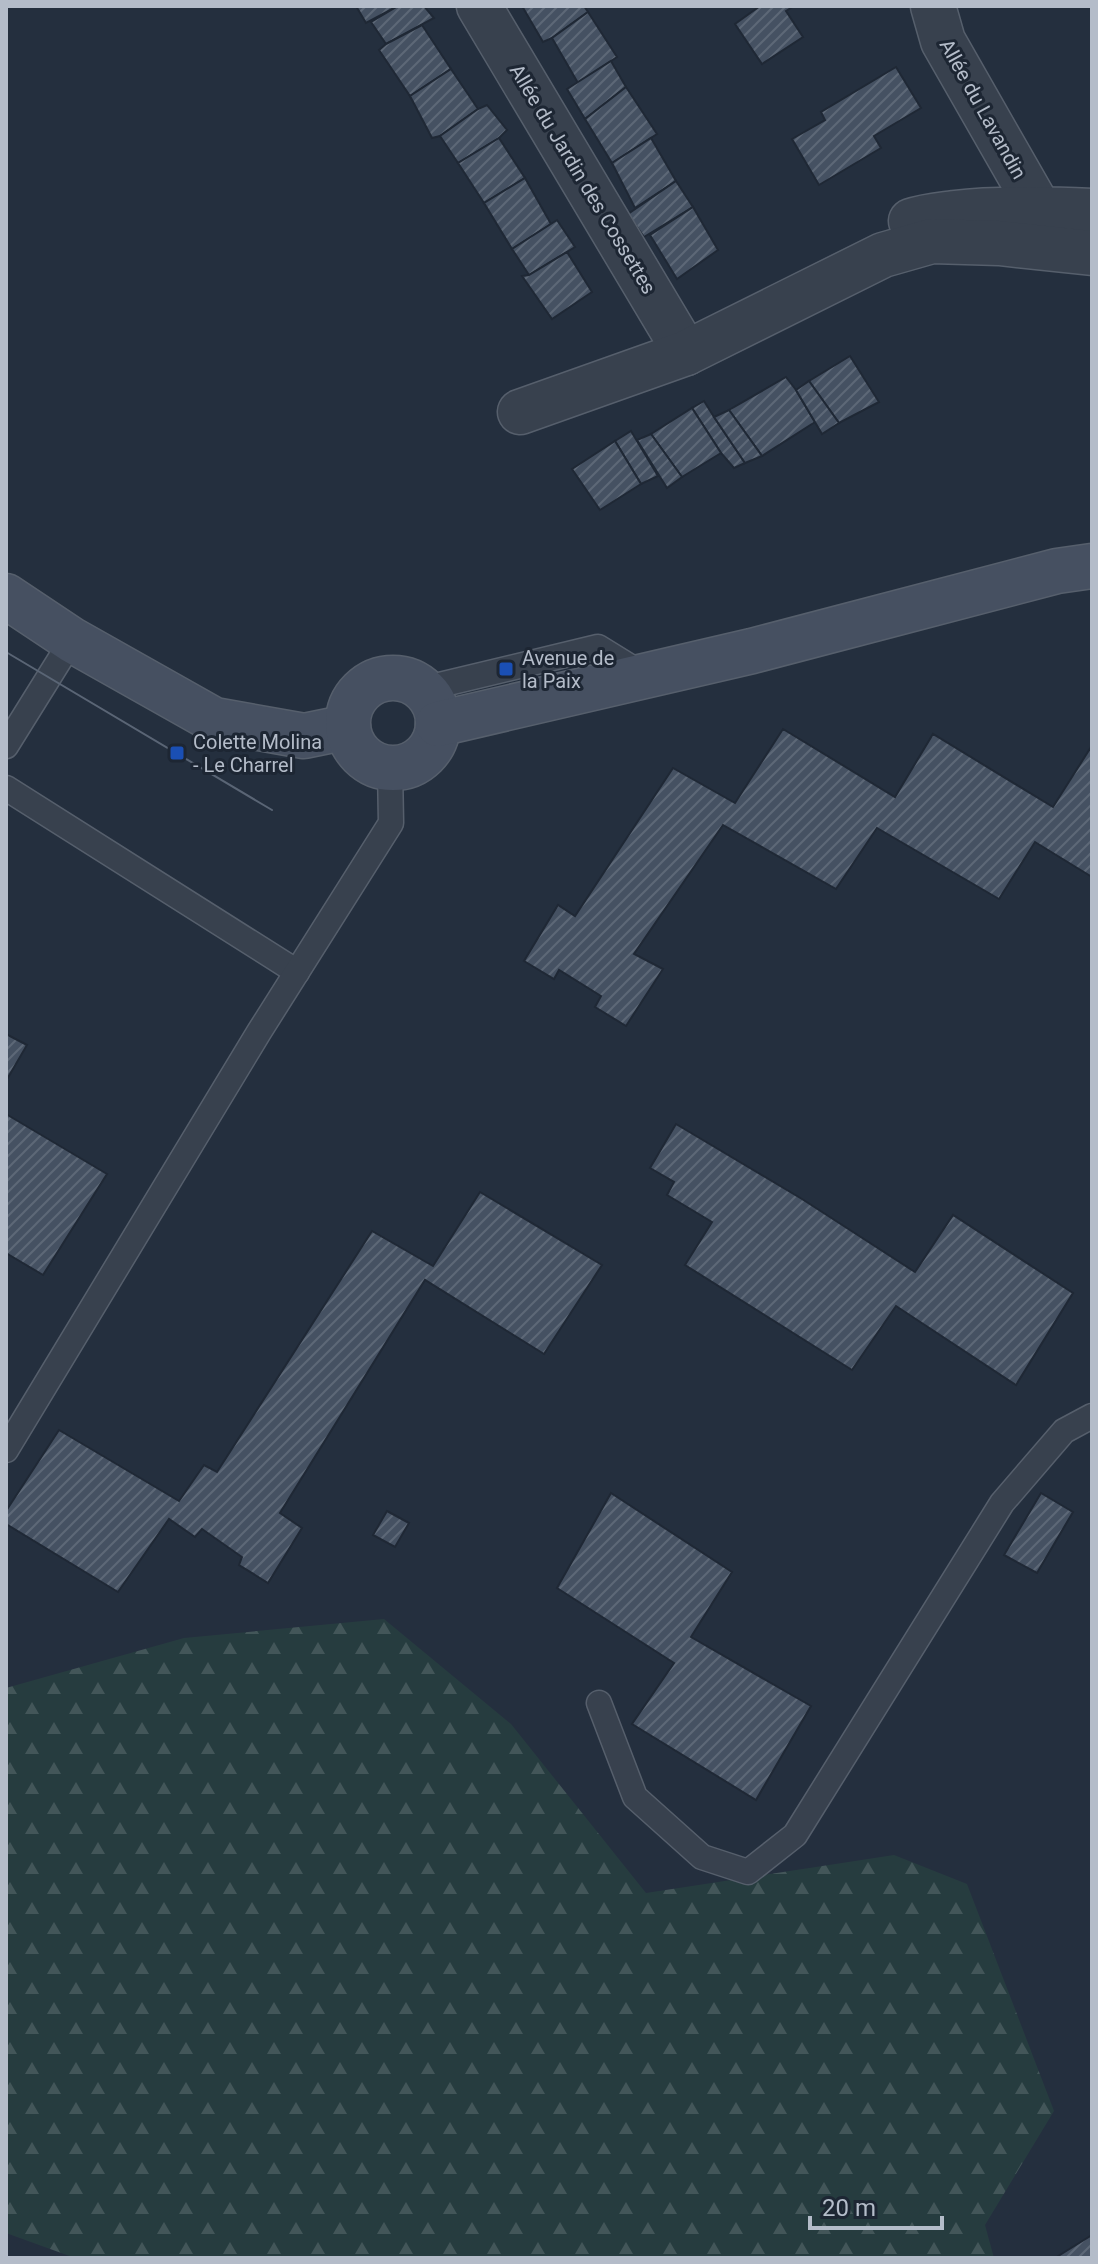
<svg xmlns="http://www.w3.org/2000/svg" width="1098" height="2264" font-family="Roboto,sans-serif">
	<defs>
		<pattern id="forest-firs" width="22" height="20" patternUnits="userSpaceOnUse" patternTransform="scale(2)"><rect width="22" height="20" fill="#263c3f"/><path d="M5 1l3.5 6h-7zM16 11l3.5 6h-7z" fill="#435659"/></pattern>
		<pattern id="building-hatch" width="6" height="6" patternUnits="userSpaceOnUse" patternTransform="scale(2)"><rect width="6" height="6" fill="#455162"/><path d="M-1 1l2-2M0 6l6-6M5 7l2-2" fill="none" stroke="#5d6877"/></pattern>
	</defs>
	<rect width="100%" height="100%" fill="#242f3e"/>
	<path fill="url(#forest-firs)" d="M384,1619l127,105 135,169 248,-38 73,29 87,227 -69,114 9,33h-919l-69,-25v-545l178,-50z"/>
	<g fill="url(#building-hatch)" stroke="#1f2835" stroke-width="2">
		<path d="M356,6h42l-32,17z"/>
		<path d="M398,6h26l10,12 -48,26 -15,-22z"/>
		<path d="M522,6h62l4,6 -36,26 -9,4z"/>
		<path d="M760,6h34l-8,5 17,26 -41,27 -27,-40z"/>
		<path d="M588,12l29,45 -39,26 -26,-45z"/>
		<path d="M422,25l29,44 -41,27 -31,-46 7,-6z"/>
		<path d="M611,61l15,26 -41,32 -18,-30z"/>
		<path d="M896,67l25,41 -47,28 7,12 -62,37 -27,-46 33,-19 -4,-8z"/>
		<path d="M451,69l27,40 -38,27 -8,2 -22,-42z"/>
		<path d="M626,87l31,47 -45,29 -27,-44z"/>
		<path d="M487,105l20,25 -8,8 -41,25 -18,-27 38,-27z"/>
		<path d="M499,138l26,40 -41,25 -26,-40z"/>
		<path d="M651,138l25,43 -41,27 -23,-45z"/>
		<path d="M525,178l26,46 -39,25 -28,-46z"/>
		<path d="M676,181l17,26 -49,30 -16,-23z"/>
		<path d="M693,207l25,43 -41,29 -27,-44z"/>
		<path d="M557,220l18,27 -46,28 -17,-26z"/>
		<path d="M567,252l25,40 -40,27 -30,-43 7,-1z"/>
		<path d="M850,356l29,46 -40,21 -30,-42z"/>
		<path d="M786,377l10,13 19,32 -53,34 -33,-46z"/>
		<path d="M809,381l30,42 -17,11 -26,-44z"/>
		<path d="M704,401l10,16 31,46 -11,5 -13,-15 -29,-45z"/>
		<path d="M692,408l29,45 -39,24 -31,-43z"/>
		<path d="M729,410l33,46 -17,7 -31,-46z"/>
		<path d="M631,431l27,45 -17,8 -26,-43z"/>
		<path d="M651,434l31,43 -15,11 -30,-48z"/>
		<path d="M615,441l26,43 -41,26 -28,-41z"/>
		<path d="M783,729l112,68 38,-63 120,73 38,-60 1,130 -57,-35 -36,57 -122,-71 -41,61 -113,-64 -89,129 29,15 -37,57 -31,-19 6,-11 -42,-26 -5,9 -30,-18 34,-56 17,11 98,-148 62,35z"/>
		<path d="M6,1034l21,11 -21,36z"/>
		<path d="M6,1114l101,60 -64,101 -37,-22z"/>
		<path d="M676,1124l126,75 113,73 38,-57 120,78 -57,92 -120,-79 -44,64 -167,-105 27,-43 -45,-27 7,-13 -24,-14z"/>
		<path d="M480,1192l122,73 -58,89 -119,-74 -145,233 22,15 -34,55 -29,-18 3,-8 -40,-28 -7,8 -26,-18 -51,73 -112,-68v-13l53,-81 120,71 25,-36 13,7 155,-241 61,35z"/>
		<path d="M611,1493l121,79 -41,65 120,69 -55,94 -124,-76 42,-61 -117,-75z"/>
		<path d="M1041,1493l32,19 -36,61 -33,-18z"/>
		<path d="M387,1511l22,12 -14,24 -22,-12z"/>
		<path d="M1092,2235v23h-37z"/>
	</g>
	<g fill="none" stroke-linecap="round" stroke-linejoin="round">
		<g stroke="#565f6c" stroke-width="27">
			<g id="lane">
				<path d="M423,689l175,-42 47,29"/>
				<path d="M6,746l66,-106"/>
				<path d="M6,788l291,184"/>
				<path d="M6,1450l253,-418 132,-209 -1,-55"/>
				<path d="M599,1703l36,94 67,60 46,15 47,-37 207,-332 62,-72 28,-15"/>
			</g>
		</g>
		<g stroke="#565f6c" stroke-width="47">
			<g id="street">
				<path d="M479,6l207,347"/>
				<path d="M933,6l10,35 96,168"/>
				<path d="M911,221c14,-5 28,-6 43,-8 46,-5 92,-4 138,-2"/>
				<path d="M520,412l166,-59 197,-98 49,-14 67,2 93,10"/>
			</g>
		</g>
		<g stroke="#565f6c" stroke-width="47">
			<g id="secondary">
				<path d="M6,596l66,44 142,80 90,16 44,-9"/>
				<circle cx="393" cy="723" r="45"/>
				<path d="M438,724l314,-73 305,-80 35,-5"/>
			</g>
		</g>
		<use href="#lane" stroke="#38414e" stroke-width="24"/>
		<use href="#street" stroke="#38414e" stroke-width="44"/>
		<use href="#secondary" stroke="#465061" stroke-width="44"/>
		<path stroke="#5a6575" stroke-width="2" d="M6,652l266,158"/>
	</g>
	<g fill="#1a4fb4" stroke="#1d2633" stroke-width="3">
		<rect x="498" y="661" width="16" height="16" rx="4"/>
		<rect x="169" y="745" width="16" height="16" rx="4"/>
	</g>
	<g text-anchor="middle" stroke-width="6" stroke-linejoin="round" paint-order="stroke">
		<g font-size="20" fill="#b4bcc9" stroke="#1d2633">
			<text transform="translate(983 109) rotate(61)" y="7">Allée du Lavandin</text>
			<text transform="translate(583 179) rotate(59)" y="7">Allée du Jardin des Cossettes</text>
		</g>
		<g font-size="20" fill="#b4bcc9" stroke="#1d2633" text-anchor="start">
			<text x="522" y="665">Avenue de<tspan x="522" dy="23">la Paix</tspan></text>
			<text x="193" y="749">Colette Molina<tspan x="193" dy="23">- Le Charrel</tspan></text>
		</g>
	</g>
	<rect width="1098" height="2264" fill="none" stroke="#b4bcc9" stroke-width="16"/>
	<path d="M810 2216v12h132v-12" fill="none" stroke="#b4bcc9" stroke-width="4"/>
	<text x="822" y="2216" font-size="24" fill="#b4bcc9" stroke="#1d2633" stroke-width="6" paint-order="stroke">20 m</text>
</svg>
